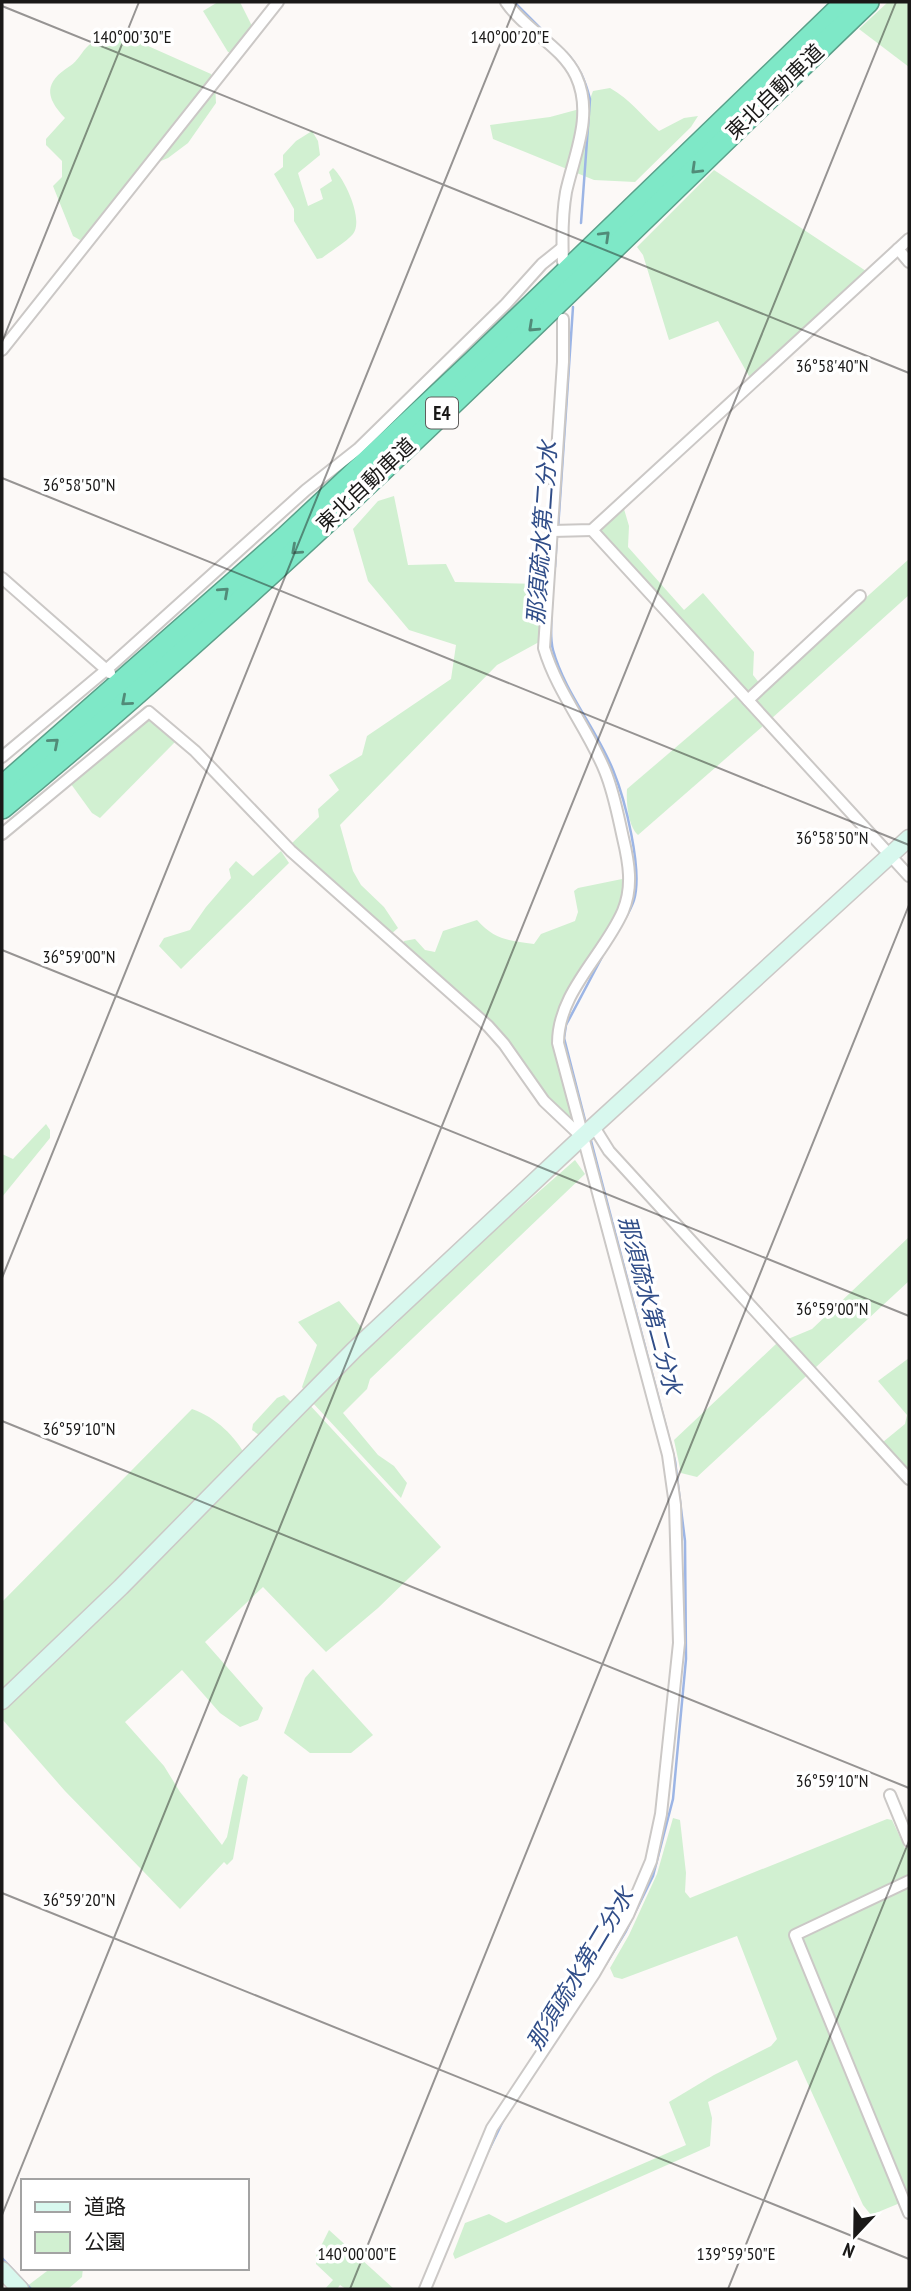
<svg xmlns="http://www.w3.org/2000/svg" width="911" height="2291" font-family="'PT Sans Narrow','Noto Sans JP',sans-serif">
	<rect width="100%" height="100%" fill="#fcf9f7"/>
	<g fill="#d1f0d1">
		<path d="M218,2h22l13,26 -21,25 -4,-1 -25,-41z"/>
		<path d="M888,2h21v65l-50,-38z"/>
		<path d="M115,35l24,7 72,32 4,10 1,19 -28,40 -20,15 -29,12 -54,68 -5,2 -7,-4 -20,-50 9,-9v-16l-16,-16v-6l19,-21c-21,-22 -20,-36 5,-52 8,-5 12,-15 19,-21 7,-5 18,-7 26,-10z"/>
		<path d="M610,88c20,11 32,28 49,43l25,-13 14,-2 -7,11 -56,55 -41,-2 -101,-41 -3,-14 60,-8 37,-10 6,-16z"/>
		<path d="M312,131l6,10 2,14 -22,18 10,33 15,-7 -3,-10 12,-8 -3,-9 4,-4c12,11 31,52 20,66 -8,9 -22,17 -31,24l-5,1 -23,-38v-12l-20,-35 9,-7v-12l13,-14z"/>
		<path d="M714,170l152,101 -116,107 -32,-57 -49,19 -26,-85 -6,-8z"/>
		<path d="M394,496l14,69 38,-1 9,18 85,2 4,4 -5,54 -42,23 -157,160 13,46 8,14 23,22 14,21 -8,7 -100,-90 29,-28 -1,-8 21,-19 -10,-15 33,-20 5,-19 84,-57 5,-34 -47,-15 -41,-49 -15,-52 25,-28z"/>
		<path d="M624,509l5,17 -1,21 56,63 19,-17 51,59 -1,23 11,14 145,-130v36l-138,124 -171,-188z"/>
		<path d="M736,696l27,30 -125,109c-10,-9 -12,-33 -11,-46z"/>
		<path d="M150,718l25,24 -75,76 -8,-5 -21,-29z"/>
		<path d="M281,851l8,12 -108,106 -22,-23 5,-8 26,-8 16,-23 25,-29 -2,-9 7,-8 17,15z"/>
		<path d="M627,878l-7,35 -58,93 -10,25 22,88 -2,4 -10,-6 -37,-46 -122,-125 1,-5 11,-2 10,11 10,2 8,-21 34,-11c18,20 30,20 57,24l7,-10 34,-13 3,-9 -4,-21 4,-3z"/>
		<path d="M46,1124l4,6v8l-48,59v-43l11,5z"/>
		<path d="M575,1160l10,14 -215,205 -3,10 -24,24 35,42 16,11 13,17 -6,15 -89,-96 -10,-15 15,-42 -19,-23 41,-21 36,42 22,-20 16,-21z"/>
		<path d="M909,1237v44l-212,196 -16,-4 -7,-33 102,-96 36,-15z"/>
		<path d="M909,1358v113l-26,-29 22,-18 2,-9 -29,-34z"/>
		<path d="M284,1395l8,8 -33,32 -7,-5 1,-6 24,-26z"/>
		<path d="M307,1402l134,145 -63,61 -52,44 -63,-65 -58,55 58,66 -5,12 -18,7 -20,-14 -38,-43 -57,52 39,44 16,26 42,53 5,-8 12,-58 4,-5 5,3 -15,82 -6,6 -3,-3 -44,47 -115,-118 -63,-72v-117l190,-193c25,9 43,27 55,49z"/>
		<path d="M313,1669l60,66 -22,18h-41l-26,-20 21,-55z"/>
		<path d="M673,1818l7,2 6,53 -1,19 5,6 197,-79 5,1 13,28 4,-1v349l-9,7 -29,12 -8,-10 -66,-145 -89,42 4,16 -2,28 -255,113 -2,-5 12,-31 24,-9 17,9 180,-78 -17,-43 45,-27 57,-29 6,-7 -40,-103 -115,43 -8,-2 -4,-9 19,-33 28,-61z"/>
		<path d="M329,2230l65,59h-48l-6,-4 -3,4h-12l8,-9 -17,-16v-8z"/>
		<path d="M51,2268h32l-1,9 -14,12h-40l-2,-2z"/>
	</g>
	<g fill="none" stroke-linecap="round" stroke-linejoin="round">
		<g stroke="#9cb5e5" stroke-width="2.5">
			<path d="M514,2l34,34"/>
			<path d="M566,52c13,14 19,28 24,47l-9,124"/>
			<path d="M558,529l15,-222"/>
			<path d="M555,567l2,-32"/>
			<path d="M552,602c0,15 -3,33 1,48 12,43 43,78 60,120 12,29 30,100 21,130 -3,9 -8,17 -12,24"/>
			<path d="M586,1124l-22,-86 2,-13 36,-68"/>
			<path d="M590,1137l85,324 10,80 1,118 -13,140 -20,77 -27,55 -20,33"/>
			<path d="M2,2258l29,31"/>
			<path d="M430,2289l53,-127 21,-43"/>
		</g>
		<g stroke="#cbc8c6" stroke-width="14">
			<g id="street">
				<path d="M506,2c19,28 56,44 70,74 18,39 -2,79 -10,116 -4,23 -4,47 -3,70"/>
				<path d="M898,249l11,13"/>
				<path d="M2,350l276,-348"/>
				<path d="M592,530l317,346"/>
				<path d="M552,531l40,-1 317,-291"/>
				<path d="M2,578l108,95"/>
				<path d="M748,700l112,-104"/>
				<path d="M2,757l104,-87 200,-180 52,-41 148,-145 36,-40 20,-16"/>
				<path d="M2,834l147,-122 46,39 96,100 197,175 16,18 40,57 38,36"/>
				<path d="M594,1127l15,24 300,328"/>
				<path d="M890,1795l19,46"/>
				<path d="M909,1881l-114,54 114,278"/>
				<path d="M425,2289l67,-161 102,-154 34,-59 23,-54 10,-47 18,-171 -4,-138 -7,-50 -110,-412c0,-51 46,-88 65,-132 10,-24 6,-48 0,-73 -5,-22 -9,-45 -18,-67 -17,-42 -48,-79 -61,-123l19,-286v-43"/>
			</g>
		</g>
		<g stroke="#cbc8c6" stroke-width="19">
			<g id="secondary">
				<path d="M2,1701l119,-114 233,-237 228,-213 327,-299"/>
				<path d="M2,2270l18,19"/>
			</g>
		</g>
		<g stroke="#5ba08a" stroke-width="24">
			<g id="highway">
				<path d="M2,787l284,-250 187,-175 373,-360"/>
				<path d="M2,808c304,-251 582,-533 866,-806"/>
			</g>
		</g>
		<use href="#street" stroke="#fff" stroke-width="10"/>
		<use href="#secondary" stroke="#d8f8ee" stroke-width="16"/>
		<use href="#highway" stroke="#7ee8c7" stroke-width="21"/>
	</g>
	<defs><path id="oneway-chevron" d="M-2-3.5L2.5 0L-2 3.5" fill="none" stroke-width="1.6" stroke-linecap="round" stroke-linejoin="round" transform="scale(1.75)"/></defs>
	<g stroke="#518b78">
		<use href="#oneway-chevron" transform="translate(696 169) rotate(136)"/>
		<use href="#oneway-chevron" transform="translate(605 236) rotate(-44)"/>
		<use href="#oneway-chevron" transform="translate(533 327) rotate(137)"/>
		<use href="#oneway-chevron" transform="translate(296 550) rotate(138)"/>
		<use href="#oneway-chevron" transform="translate(224 592) rotate(-42)"/>
		<use href="#oneway-chevron" transform="translate(126 701) rotate(139)"/>
		<use href="#oneway-chevron" transform="translate(54 743) rotate(-41)"/>
	</g>
	<path fill="none" stroke="#1a1918" stroke-width="2" stroke-opacity="0.45" d="M2,6l907,367M2,342l137,-340M2,478l907,367M2,950l907,366M2,1278l515,-1276M2,1421l907,367M2,1893l907,366M2,2215l894,-2213M350,2289l559,-1384M728,2289l181,-448"/>
	<g text-anchor="middle" stroke-width="7" stroke-linejoin="round" paint-order="stroke">
		<rect fill="#fff" stroke="#5f5e5d" stroke-width="2" x="426" y="397.5" width="32" height="31" rx="5"/>
		<g font-size="19" font-weight="bold" fill="#1a1918">
			<text x="442" y="420">E4</text>
		</g>
		<g font-size="21" fill="#1a1918" stroke="#fff">
			<text transform="translate(775 92) rotate(-44)" y="7">東北自動車道</text>
			<text transform="translate(366 485) rotate(-43)" y="7">東北自動車道</text>
		</g>
		<g font-size="23" font-style="italic" fill="#304d88" stroke="#fff">
			<text transform="translate(542 533) rotate(-86)" y="8">那須疏水第二分水</text>
			<text transform="translate(650 1305) rotate(75)" y="8">那須疏水第二分水</text>
			<text transform="translate(580 1969) rotate(-59)" y="8">那須疏水第二分水</text>
		</g>
	</g>
	<g font-size="18" text-anchor="middle" fill="#1a1918" stroke="#fff" stroke-width="7" stroke-linejoin="round" paint-order="stroke">
		<text x="132" y="43">140°00'30"E</text>
		<text x="510" y="43">140°00'20"E</text>
		<text x="832" y="372">36°58'40"N</text>
		<text x="79" y="491">36°58'50"N</text>
		<text x="832" y="844">36°58'50"N</text>
		<text x="79" y="963">36°59'00"N</text>
		<text x="832" y="1315">36°59'00"N</text>
		<text x="79" y="1435">36°59'10"N</text>
		<text x="832" y="1787">36°59'10"N</text>
		<text x="79" y="1906">36°59'20"N</text>
		<text x="357" y="2260">140°00'00"E</text>
		<text x="736" y="2260">139°59'50"E</text>
	</g>
	<rect width="911" height="2291" fill="none" stroke="#1a1918" stroke-width="7"/>
	<rect x="21" y="2179" width="228" height="91" fill="#ffffff" stroke="#a3a3a3" stroke-width="2"/>
	<rect x="35" y="2202" width="35" height="10" fill="#d8f8ee" stroke="#a3a3a3" stroke-width="2"/>
	<text x="84" y="2214" font-size="21" fill="#1a1918">道路</text>
	<rect x="35" y="2232" width="35" height="21" fill="#d1f0d1" stroke="#a3a3a3" stroke-width="2"/>
	<text x="84" y="2249" font-size="21" fill="#1a1918">公園</text>
	<g transform="translate(855 2235) rotate(202)" stroke="#ffffff" stroke-width="5" paint-order="stroke">
	<path d="M0-5L12 26L0 18L-12 26Z" fill="#1a1918"/>
	<text y="-10" font-size="19" font-weight="bold" text-anchor="middle" fill="#1a1918">N</text>
	</g>
</svg>
